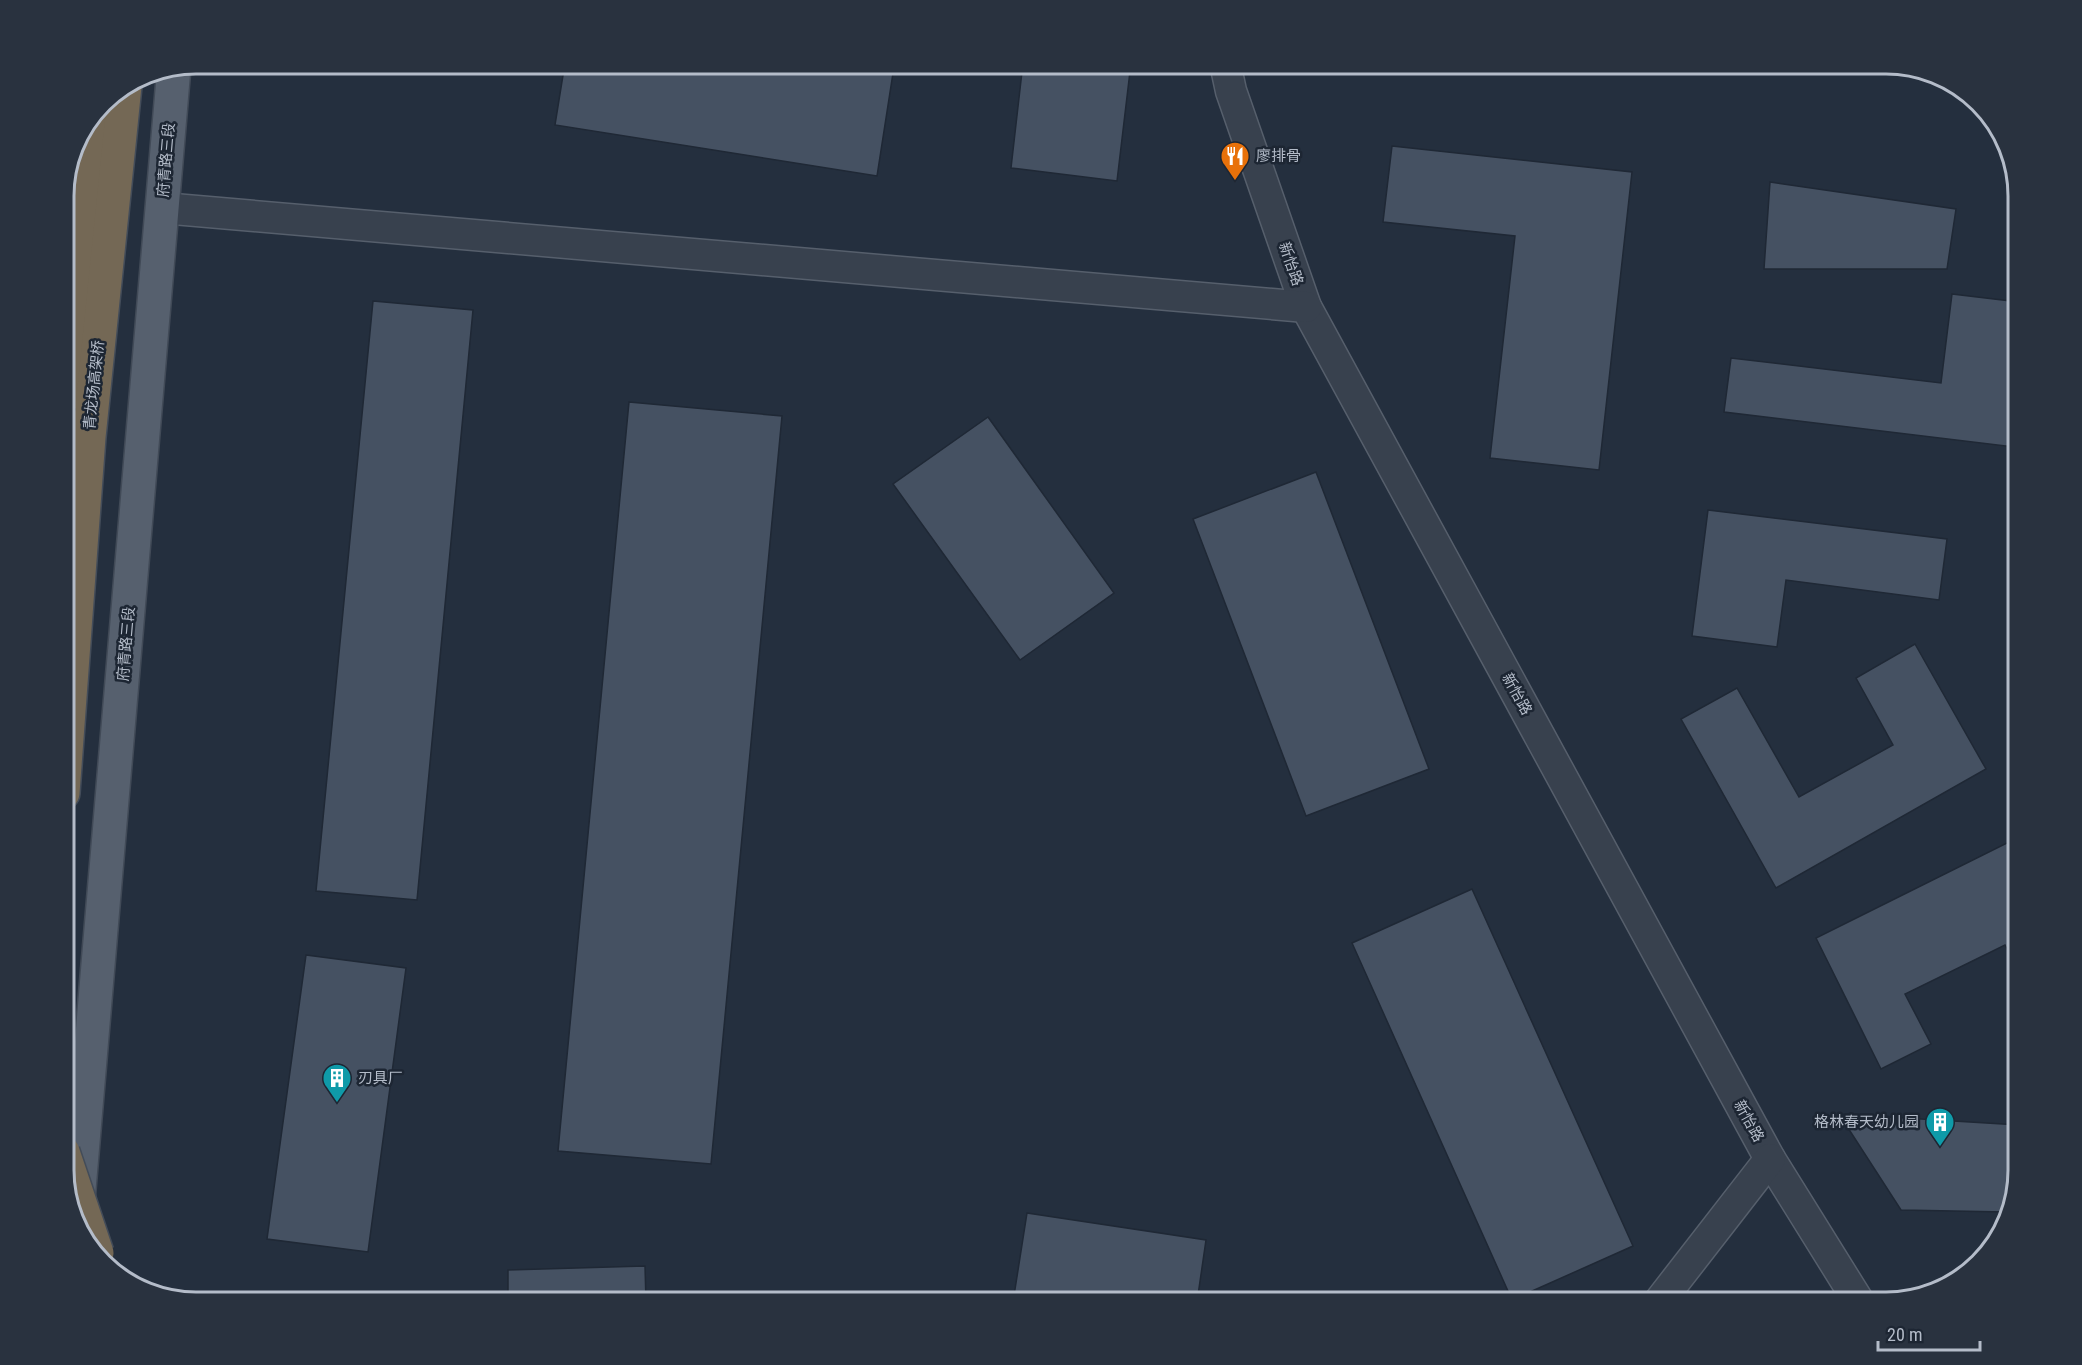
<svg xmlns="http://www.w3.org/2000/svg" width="2082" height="1365" font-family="'Roboto Condensed','Noto Sans SC',sans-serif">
	<rect width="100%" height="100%" fill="#242f3e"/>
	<g fill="#455162" stroke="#1f2835" stroke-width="1.5">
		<path d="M565,63h265l63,10 -16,103 -322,-51z"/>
		<path d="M1023,63h108l-14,118 -106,-13z"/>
		<path d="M1864,63h23l30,9v2l-53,-4z"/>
		<path d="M1392,146l240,26 -33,298 -109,-12 25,-222 -132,-14z"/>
		<path d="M1770,182l186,27 -9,60h-183z"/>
		<path d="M1952,294l67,8v107l-5,38 -290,-35 7,-54 210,25z"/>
		<path d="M373,301l100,9 -56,590 -101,-9z"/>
		<path d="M629,402l153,14 -71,748 -153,-13z"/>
		<path d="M988,417l126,176 -94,67 -127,-176z"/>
		<path d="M1316,472l113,297 -123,47 -113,-297z"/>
		<path d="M1708,510l239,29 -8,61 -153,-20 -9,67 -85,-11z"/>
		<path d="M2019,582v45l-6,-1z"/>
		<path d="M1915,644l71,125 -210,119 -95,-169 56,-31 62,109 94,-52 -37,-67z"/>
		<path d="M2019,837v136l-14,-28 -100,49 26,50 -50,25 -65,-131z"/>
		<path d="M1472,889l161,357 -121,54 -160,-357z"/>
		<path d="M306,955l100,13 -38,284 -101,-13z"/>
		<path d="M1839,1114l180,11v45l-13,42 -105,-2z"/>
		<path d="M1027,1213l179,27 -9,62h-184z"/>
		<path d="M645,1266l1,36h-138v-32z"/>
	</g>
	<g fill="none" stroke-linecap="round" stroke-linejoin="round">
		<g stroke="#565f6c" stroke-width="33">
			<g id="street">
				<path d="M1225,63l6,28 75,216 464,852 89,143"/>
				<path d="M162,208l1144,99"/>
				<path d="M1659,1302l111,-143"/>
			</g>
		</g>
		<g stroke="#414a57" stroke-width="36">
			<path id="primary" d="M78,1201l96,-1134"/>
		</g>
		<g stroke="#434c59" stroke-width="36">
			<g id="highway">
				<path d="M63,398l29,-282"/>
				<path d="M63,793l26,-356 36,-351"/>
			</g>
		</g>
		<use href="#street" stroke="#38414e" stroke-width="30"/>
		<use href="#primary" stroke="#56606e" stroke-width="33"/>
		<use href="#highway" stroke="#746855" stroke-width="33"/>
		<g stroke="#434c59" stroke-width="36" stroke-linecap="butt">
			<path id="highway-bridge" d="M63,1152l34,101"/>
		</g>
		<use href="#highway-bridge" stroke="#746855" stroke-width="33"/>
	</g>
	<defs>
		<g id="restaurant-pin" transform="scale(1.5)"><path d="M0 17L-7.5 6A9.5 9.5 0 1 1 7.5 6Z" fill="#e8710a" stroke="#1d2633"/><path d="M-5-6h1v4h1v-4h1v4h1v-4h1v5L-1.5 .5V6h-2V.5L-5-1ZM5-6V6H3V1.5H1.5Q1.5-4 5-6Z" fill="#fff"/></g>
		<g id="building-pin" transform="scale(1.5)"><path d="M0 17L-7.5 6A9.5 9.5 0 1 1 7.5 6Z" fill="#0f9aa8" stroke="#1d2633"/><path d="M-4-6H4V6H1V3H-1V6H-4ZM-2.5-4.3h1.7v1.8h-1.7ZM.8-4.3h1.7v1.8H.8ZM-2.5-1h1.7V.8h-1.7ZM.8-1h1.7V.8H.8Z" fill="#fff"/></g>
	</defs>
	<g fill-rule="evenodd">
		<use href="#restaurant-pin" x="1235" y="156"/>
		<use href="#building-pin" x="337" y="1078"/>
		<use href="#building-pin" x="1940" y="1122"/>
	</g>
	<g text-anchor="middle" stroke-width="5" stroke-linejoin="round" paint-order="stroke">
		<g font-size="15" fill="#b4bcc9" stroke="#1d2633" text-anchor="start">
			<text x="1256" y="161">廖排骨</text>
			<text x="358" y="1083">刃具厂</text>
			<text x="1919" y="1127" text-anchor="end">格林春天幼儿园</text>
		</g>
		<g font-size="15" fill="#b4bcc9" stroke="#1d2633">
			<text transform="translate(166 160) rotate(-85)" y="5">府青路三段</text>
			<text transform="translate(1291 264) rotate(71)" y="5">新怡路</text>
			<text transform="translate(94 385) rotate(-84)" y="5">青龙场高架桥</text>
			<text transform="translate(126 644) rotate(-85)" y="5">府青路三段</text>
			<text transform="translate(1517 694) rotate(61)" y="5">新怡路</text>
			<text transform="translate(1749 1121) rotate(61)" y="5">新怡路</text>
		</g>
	</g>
	<path d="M0 0H2082V1365H0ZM196 74H1886A122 122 0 0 1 2008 196V1170A122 122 0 0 1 1886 1292H196A122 122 0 0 1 74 1170V196A122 122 0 0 1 196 74Z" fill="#29323f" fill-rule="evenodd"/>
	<path fill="none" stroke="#b4bcc9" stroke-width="3" d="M196 74H1886A122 122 0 0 1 2008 196V1170A122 122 0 0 1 1886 1292H196A122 122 0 0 1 74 1170V196A122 122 0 0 1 196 74Z"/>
	<path d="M1878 1341v9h102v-9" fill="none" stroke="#b4bcc9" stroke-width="3"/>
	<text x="1887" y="1341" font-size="18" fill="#b4bcc9" stroke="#1d2633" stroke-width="4.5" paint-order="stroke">20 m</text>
</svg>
